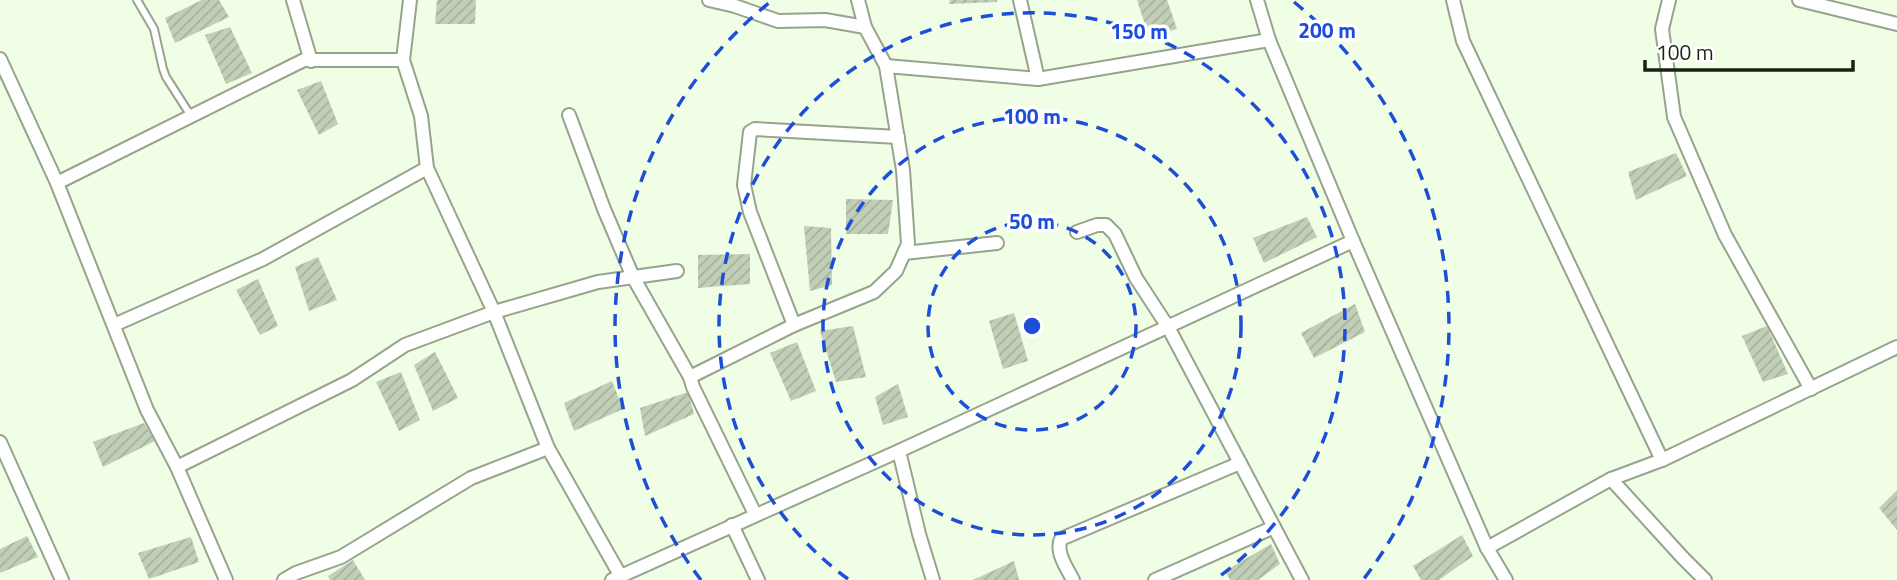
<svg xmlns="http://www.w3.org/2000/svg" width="1897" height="580" font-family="'Titillium Web',sans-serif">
	<defs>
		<pattern id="building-hatch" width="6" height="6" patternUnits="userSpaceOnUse" patternTransform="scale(1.75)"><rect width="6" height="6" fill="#c2cfb7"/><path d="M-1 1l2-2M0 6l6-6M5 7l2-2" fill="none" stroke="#a6b19d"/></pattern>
	</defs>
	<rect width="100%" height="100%" fill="#f0fee5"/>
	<g fill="url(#building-hatch)">
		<path d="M202,0h17l10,17 -54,26 -10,-25z"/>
		<path d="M437,0h39l-1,24h-40z"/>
		<path d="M950,0h47v2l-48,2z"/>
		<path d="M1137,0h30l10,29 -28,8z"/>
		<path d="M230,27l22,46 -26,11 -21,-49z"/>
		<path d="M321,81l17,43 -19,11 -22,-45z"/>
		<path d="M1676,153l11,23 -51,24 -8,-28z"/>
		<path d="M846,199l47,1 -5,34h-42z"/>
		<path d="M1307,217l10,20 -53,26 -11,-25z"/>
		<path d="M804,226l27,2 1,57 -22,6z"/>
		<path d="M750,254v30l-52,4v-33z"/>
		<path d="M318,257l19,43 -28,11 -14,-44z"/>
		<path d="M258,279l20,47 -18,9 -24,-45z"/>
		<path d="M1355,304l10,28 -51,26 -13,-25z"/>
		<path d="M1014,313l14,48 -25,8 -14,-48z"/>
		<path d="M853,326l13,51 -30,5 -16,-51z"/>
		<path d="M1767,326l21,48 -25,8 -21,-46z"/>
		<path d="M797,342l19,49 -25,10 -21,-48z"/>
		<path d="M435,352l23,46 -25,13 -19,-46z"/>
		<path d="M401,372l19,48 -21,11 -23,-49z"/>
		<path d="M612,381l11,28 -49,22 -10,-28z"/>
		<path d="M898,384l10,33 -25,8 -8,-28z"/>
		<path d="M688,392l6,22 -49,22 -5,-28z"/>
		<path d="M144,423l11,18 -52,26 -10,-25z"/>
		<path d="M1897,490v40l-18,-22z"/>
		<path d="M1462,535l11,21 -34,24h-18l-8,-14z"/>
		<path d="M27,536l11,21 -38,16v-24z"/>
		<path d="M191,537l8,25 -50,17 -11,-26z"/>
		<path d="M1271,544l9,20 -22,16h-28l-5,-9z"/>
		<path d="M353,560l12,20h-35l-2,-4z"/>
		<path d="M1014,561l5,19h-46z"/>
	</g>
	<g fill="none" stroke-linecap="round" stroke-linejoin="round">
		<g stroke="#97a48d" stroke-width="10">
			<path id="service" d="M137,0l17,29 9,40 3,8 25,39"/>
		</g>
		<g stroke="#97a48d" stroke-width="16">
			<g id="minor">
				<path d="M293,0l18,61"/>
				<path d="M410,0l-7,60 18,56 6,52 67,144 54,136 72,127"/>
				<path d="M709,0l26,6 43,15 47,-1 40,7"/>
				<path d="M1020,0l18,79 231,-39"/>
				<path d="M1257,0l12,40 84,201 134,307 19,32"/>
				<path d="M1453,0l10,41 199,419"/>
				<path d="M1669,0l-7,29 12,88 51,118 86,154"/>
				<path d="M1799,0l98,24"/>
				<path d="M0,59l57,124 90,227 30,57 49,113"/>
				<path d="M886,66l152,13"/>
				<path d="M569,115l35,94 29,68 57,100 3,10 62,127"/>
				<path d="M57,183l247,-123h99"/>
				<path d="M1077,232l20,-7h9l9,9 21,44 32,49 134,253"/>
				<path d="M904,253l93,-10"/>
				<path d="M114,325l149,-66 164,-91"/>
				<path d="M794,325l80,-33 22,-21 12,-27 -5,-74 -17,-104 -21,-39 -7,-27"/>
				<path d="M690,377l104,-52 -44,-113 -6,-27 6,-53 5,-3 143,8"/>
				<path d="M0,442l62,138"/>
				<path d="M899,451l20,83 14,46"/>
				<path d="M177,467l175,-87 53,-35 89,-33 104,-30 79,-11"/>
				<path d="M1611,479l72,79 22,22"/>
				<path d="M732,525l26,55"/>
				<path d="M1487,548l124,-69 51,-19 235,-113"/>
				<path d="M284,580l12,-7 45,-16 130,-79 77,-30"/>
				<path d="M612,580l287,-129 454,-210"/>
				<path d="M1073,580c-6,-12 -18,-28 -12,-41l179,-76"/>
				<path d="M1155,580l119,-53"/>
			</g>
		</g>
		<use href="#service" stroke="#fff" stroke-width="6"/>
		<use href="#minor" stroke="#fff" stroke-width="12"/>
	</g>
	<g fill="none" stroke="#1d4ed8" stroke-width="3.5" stroke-dasharray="12 9">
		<circle cx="1032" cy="326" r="104"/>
		<circle cx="1032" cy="326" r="209"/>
		<path d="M848 579A313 313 0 1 1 1216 579"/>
		<path d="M701 580A417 417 0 0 1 770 2M1294 2A417 417 0 0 1 1363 580"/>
	</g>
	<circle cx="1032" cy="326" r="10" fill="#1d4ed8" stroke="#fff" stroke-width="3.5"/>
	<g font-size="21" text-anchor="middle" font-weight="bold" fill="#1d4ed8" stroke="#fff" stroke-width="7" stroke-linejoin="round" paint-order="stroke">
		<text x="1327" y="38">200 m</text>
		<text x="1139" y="39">150 m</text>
		<text x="1032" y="124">100 m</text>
		<text x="1032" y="229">50 m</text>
	</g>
	<path d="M1645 60v10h208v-10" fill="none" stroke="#1b2017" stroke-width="3.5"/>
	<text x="1656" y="60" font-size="21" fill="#1b2017" stroke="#ffffff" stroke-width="5" paint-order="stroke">100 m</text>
</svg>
